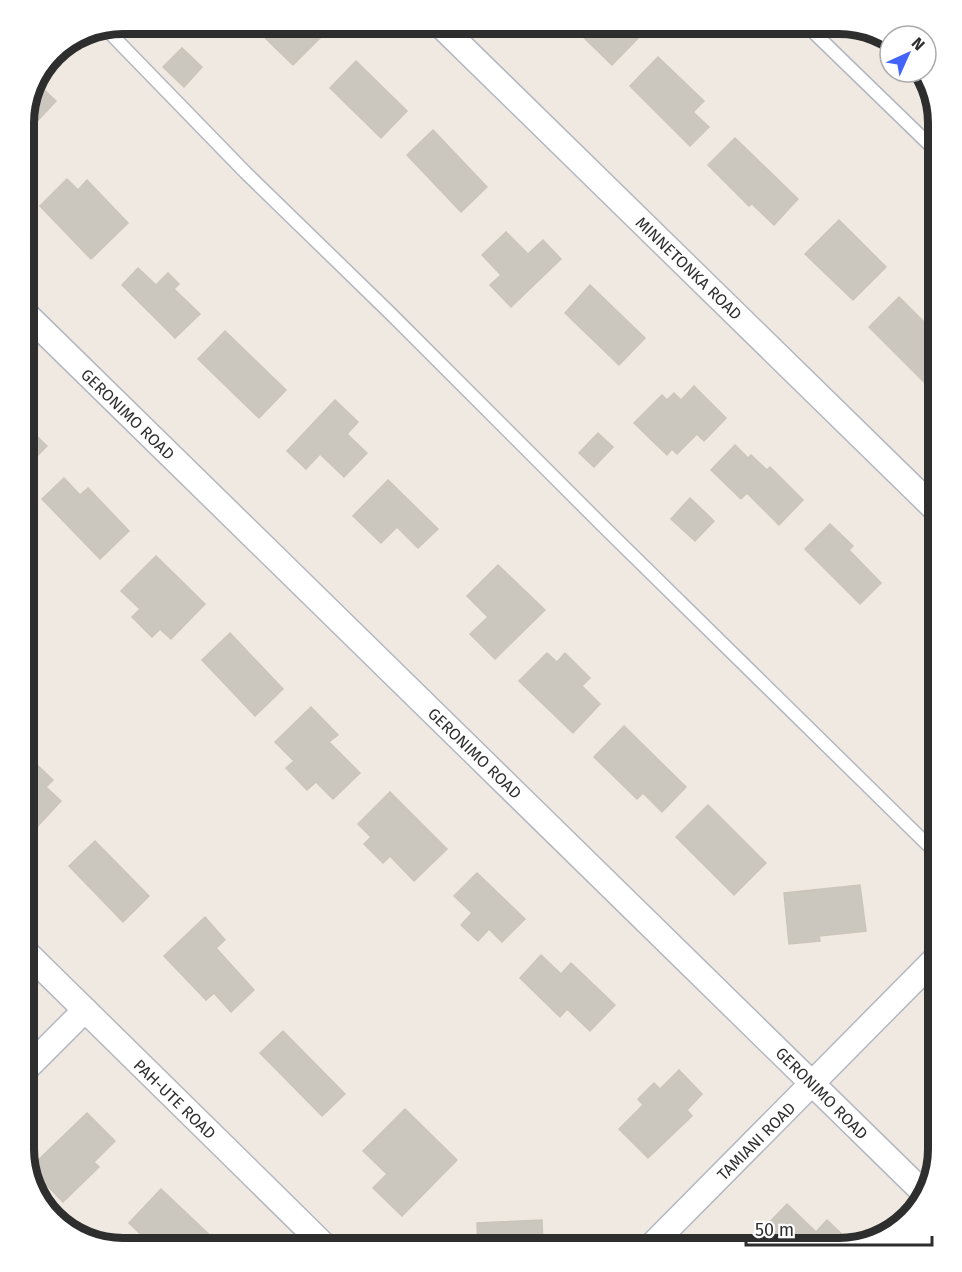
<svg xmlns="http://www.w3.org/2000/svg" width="962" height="1272" font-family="'Fira Sans',sans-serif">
	<rect width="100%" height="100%" fill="#efe9e1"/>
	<g fill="#cbc7bf" stroke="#cbc5ba" stroke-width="1.5">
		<path d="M251,24h57l13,13 -28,28z"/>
		<path d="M570,24h66l8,8 -32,33z"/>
		<path d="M182,48l20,19 -18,20 -21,-20z"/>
		<path d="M658,57l46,44 -11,11 16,15 -19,19 -60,-60z"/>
		<path d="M356,61l51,50 -26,27 -51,-50z"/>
		<path d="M40,86l16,15 -32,34v-18z"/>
		<path d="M433,130l54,57 -26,25 -54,-57z"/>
		<path d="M735,138l63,61 -24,26 -22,-21 -3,2 -41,-41z"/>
		<path d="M67,179l11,11 9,-10 41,43 -37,36 -51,-53z"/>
		<path d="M839,220l47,47 -33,33 -48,-46z"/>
		<path d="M506,232l22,22 15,-14 18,19 -50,48 -21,-22 11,-10 -19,-20z"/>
		<path d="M138,268l18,17 12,-12 11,11 -5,5 26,25 -25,24 -53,-53z"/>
		<path d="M590,285l55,53 -26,27 -54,-52z"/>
		<path d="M899,297l39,39v34l-13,13 -56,-56z"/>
		<path d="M225,331l61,59 -27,28 -61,-59z"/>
		<path d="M694,386l32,32 -22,23 -7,-7 -20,20 -5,-5 -5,6 -33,-32 28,-28 5,5 7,-7 7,7z"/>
		<path d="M335,400l23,22 -11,12 20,19 -23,24 -24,-23 -14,15 -19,-18z"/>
		<path d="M24,424l23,22 -23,23z"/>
		<path d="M598,433l15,14 -19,20 -15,-14z"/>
		<path d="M735,445l13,13 3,-3 16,15 3,-3 33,33 -24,25 -32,-32 -6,6 -30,-29z"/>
		<path d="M64,478l16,17 8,-7 41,43 -29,28 -58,-60z"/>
		<path d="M388,480l50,49 -20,19 -21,-21 -16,16 -28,-27z"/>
		<path d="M690,498l24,23 -19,20 -24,-22z"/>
		<path d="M830,524l23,22 -4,4 32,33 -21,21 -55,-55z"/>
		<path d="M156,556l49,48 -34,35 -11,-10 -8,8 -20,-20 8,-8 -19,-18z"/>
		<path d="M498,565l47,45 -50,49 -25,-25 18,-17 -21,-21z"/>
		<path d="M230,633l53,56 -28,27 -53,-56z"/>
		<path d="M547,653l10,9 8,-9 25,25 -8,8 18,18 -27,29 -54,-52z"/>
		<path d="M311,707l27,28 -9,7 31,31 -27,26 -17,-17 -9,8 -21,-22 8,-7 -19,-19z"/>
		<path d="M624,726l62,61 -24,25 -19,-19 -6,6 -43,-42z"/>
		<path d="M35,763l18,17 -7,7 15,14 -26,28 -11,-10v-54l4,4z"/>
		<path d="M390,792l57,57 -33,32 -24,-25 -7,7 -19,-19 7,-7 -13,-13z"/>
		<path d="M708,805l58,58 -32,32 -58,-58z"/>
		<path d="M95,841l54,55 -26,26 -54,-56z"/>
		<path d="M477,873l48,46 -23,23 -13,-13 -11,12 -17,-16 11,-12 -18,-17z"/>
		<path d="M860,885l6,46 -47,5 1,5 -31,3 -5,-51z"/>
		<path d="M205,917l20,23 -9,8 38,42 -23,22 -17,-19 -8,7 -42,-44z"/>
		<path d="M541,955l20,19 10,-11 44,42 -25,26 -23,-22 -7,8 -40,-39z"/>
		<path d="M283,1031l62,63 -23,22 -62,-63z"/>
		<path d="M938,1048v21l-11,-10z"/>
		<path d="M679,1070l23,24 -15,16 5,6 -44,42 -29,-29 24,-24 -5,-6 16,-16 6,6z"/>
		<path d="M405,1109l52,51 -55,56 -29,-28 14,-14 -24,-23z"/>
		<path d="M87,1113l28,28 -21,21 5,5 -36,35 -33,-34z"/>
		<path d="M161,1189l54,51 -7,8h-53l-26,-25z"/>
		<path d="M787,1204l29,28 11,-12 25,24 -13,4h-65l3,-4 -15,-14z"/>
		<path d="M542,1220l1,28h-65l-1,-25z"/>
	</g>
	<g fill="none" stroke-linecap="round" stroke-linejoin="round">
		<g stroke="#b4b7c1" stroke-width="15">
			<g id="lane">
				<path d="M805,24l133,129"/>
				<path d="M107,30l139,143 145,141 212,212 335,329"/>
			</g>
		</g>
		<g stroke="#b4b7c1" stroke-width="27">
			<g id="street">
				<path d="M439,24l499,488"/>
				<path d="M24,312l902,883"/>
				<path d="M24,950l303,298"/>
				<path d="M24,1071l61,-61"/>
				<path d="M649,1248l289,-292"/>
			</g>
		</g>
		<use href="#lane" stroke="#fff" stroke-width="12"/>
		<use href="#street" stroke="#fff" stroke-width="24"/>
	</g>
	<g text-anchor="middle" stroke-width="4.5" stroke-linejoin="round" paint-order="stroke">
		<g font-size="16" fill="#2e2e2e" stroke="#fff">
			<text transform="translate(689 268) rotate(44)" y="6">MINNETONKA ROAD</text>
			<text transform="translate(128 414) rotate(44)" y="6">GERONIMO ROAD</text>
			<text transform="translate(475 753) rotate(44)" y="6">GERONIMO ROAD</text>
			<text transform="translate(822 1093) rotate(45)" y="6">GERONIMO ROAD</text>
			<text transform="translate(175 1099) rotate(44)" y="6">PAH-UTE ROAD</text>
			<text transform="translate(756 1141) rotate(-45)" y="6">TAMIANI ROAD</text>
		</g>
	</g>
	<path d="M0 0H962V1272H0ZM123 34H839A89 89 0 0 1 928 123V1149A89 89 0 0 1 839 1238H123A89 89 0 0 1 34 1149V123A89 89 0 0 1 123 34Z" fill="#fff" fill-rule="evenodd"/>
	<path fill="none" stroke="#2e2e2e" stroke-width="8" d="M123 34H839A89 89 0 0 1 928 123V1149A89 89 0 0 1 839 1238H123A89 89 0 0 1 34 1149V123A89 89 0 0 1 123 34Z"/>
	<g transform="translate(908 54) rotate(45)"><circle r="28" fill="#ffffff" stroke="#ababab" stroke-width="1.5"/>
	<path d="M0-4.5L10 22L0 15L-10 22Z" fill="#4264fb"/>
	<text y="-9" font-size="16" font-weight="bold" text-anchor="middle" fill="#2e2e2e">N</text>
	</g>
	<path d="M746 1236v9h186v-9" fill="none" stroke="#2e2e2e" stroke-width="3"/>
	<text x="755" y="1236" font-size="18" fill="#2e2e2e" stroke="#ffffff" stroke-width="4.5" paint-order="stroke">50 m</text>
</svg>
